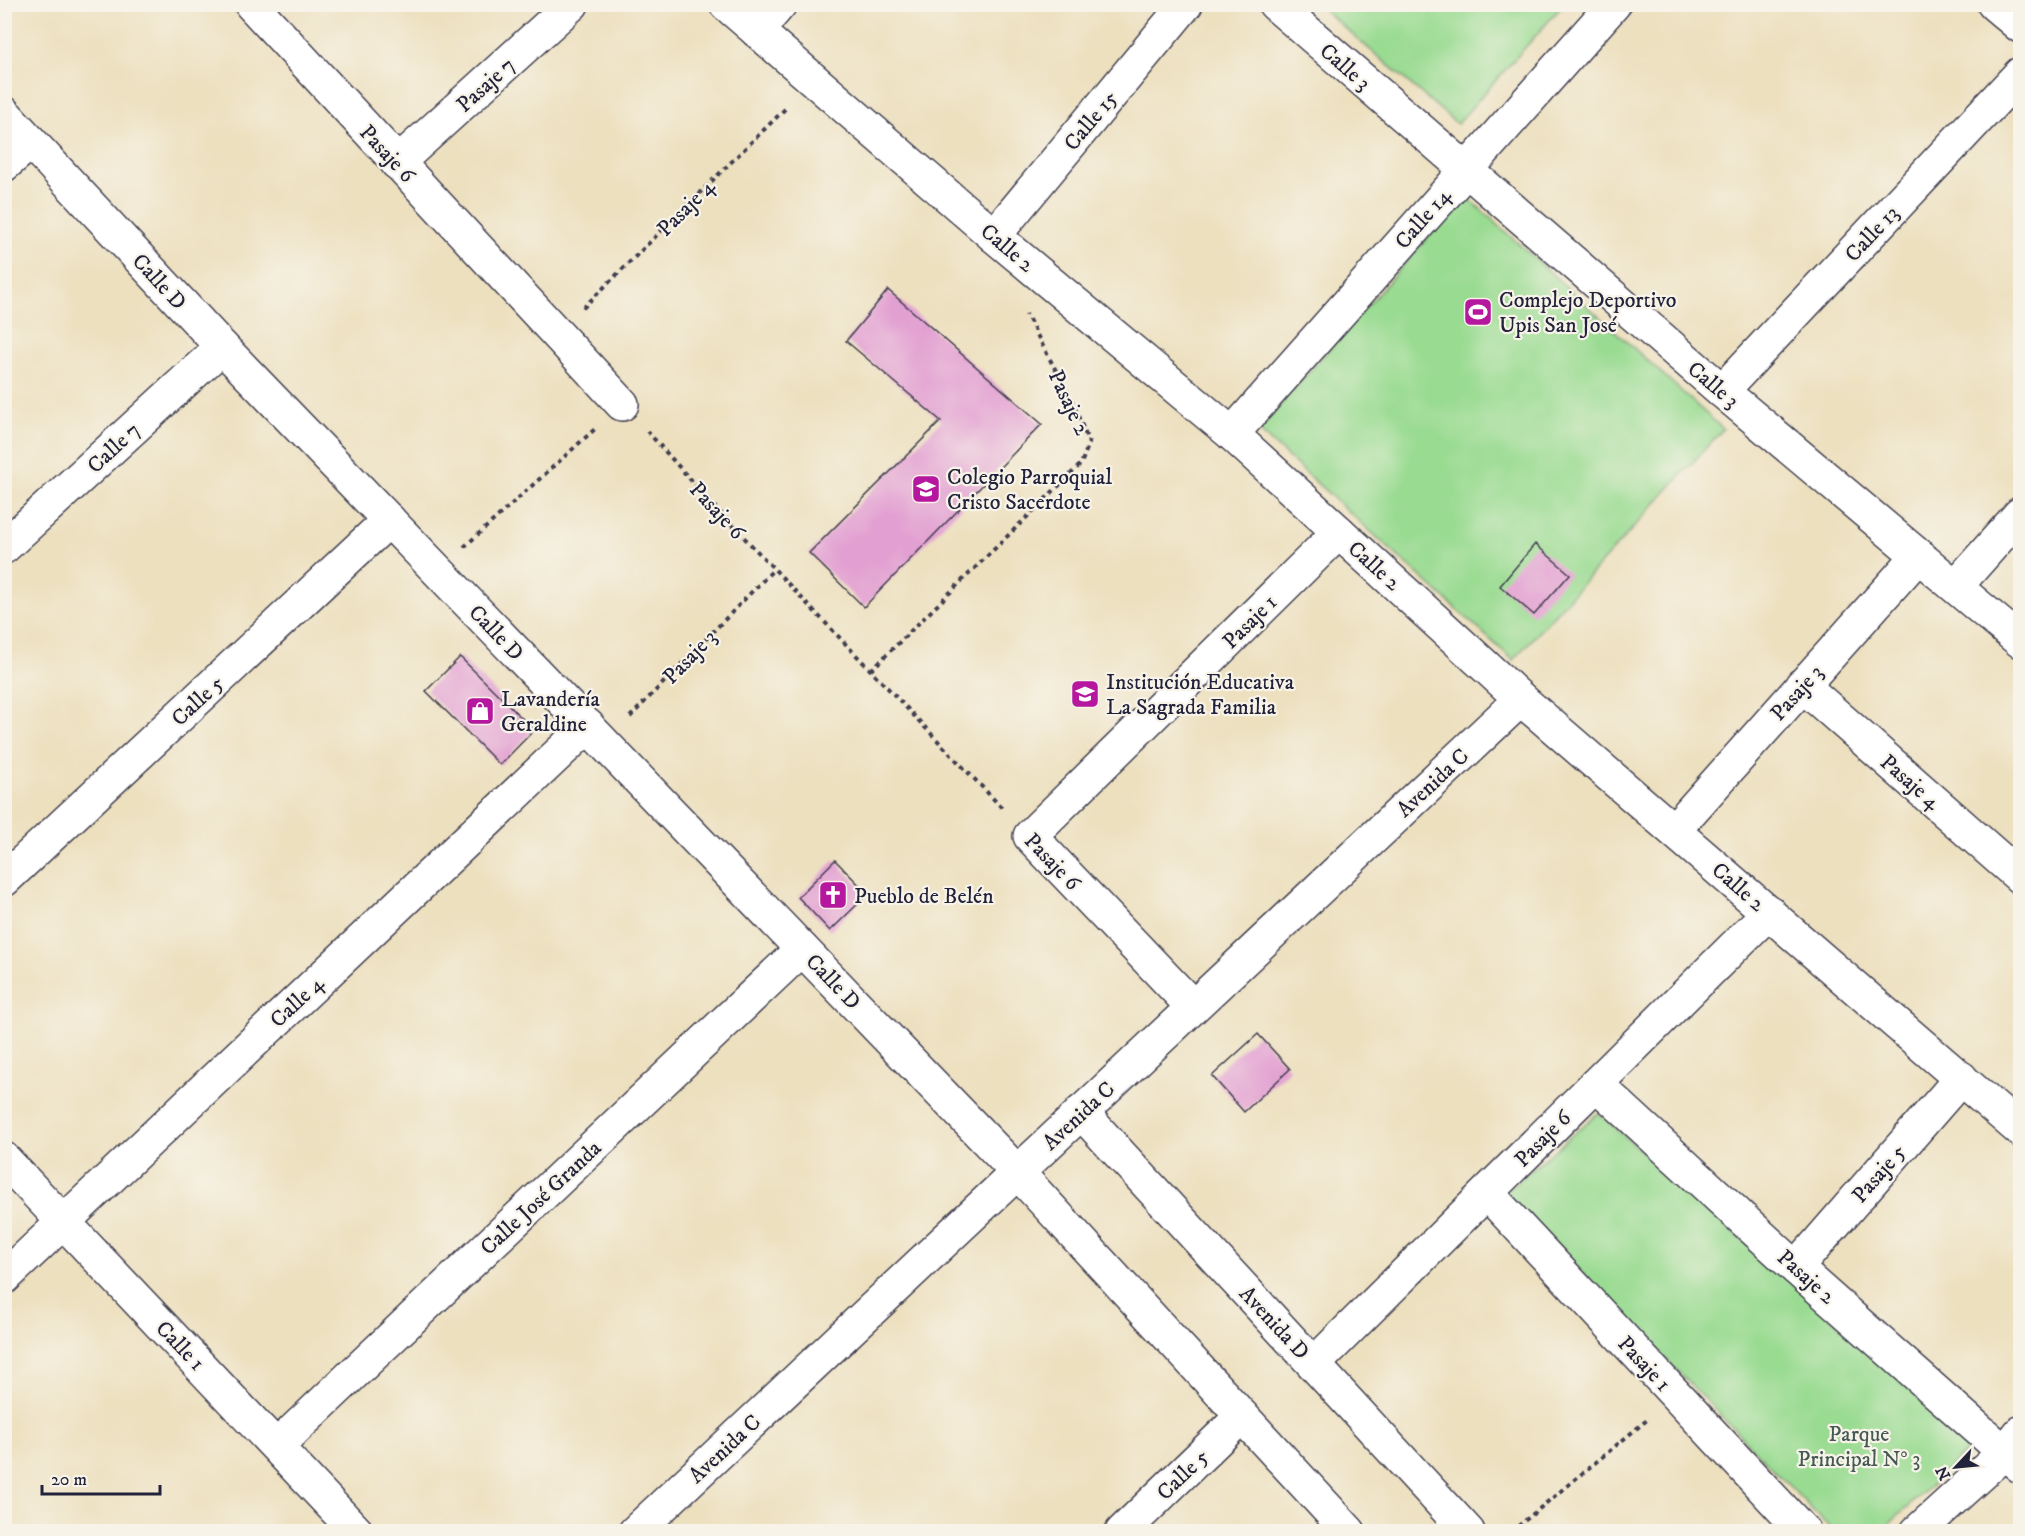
<svg xmlns="http://www.w3.org/2000/svg" width="2025" height="1536" font-family="'IM FELL DW Pica',serif">
	<rect width="100%" height="100%" fill="#f7f3e8"/>
	<filter id="ink" filterUnits="userSpaceOnUse"><feTurbulence type="fractalNoise" baseFrequency=".0167" numOctaves="2"/><feDisplacementMap in="SourceGraphic" scale="12" xChannelSelector="R" yChannelSelector="G"/><feConvolveMatrix kernelMatrix="1 2 1 2 8 2 1 2 1" color-interpolation-filters="sRGB"/></filter>
	<filter id="wash" filterUnits="userSpaceOnUse"><feTurbulence type="fractalNoise" baseFrequency=".008" numOctaves="4" result="noise"/><feDisplacementMap in="SourceGraphic" scale="24" xChannelSelector="R" yChannelSelector="G"/><feGaussianBlur stdDeviation="1.35" result="paint"/><feColorMatrix in="noise" values="0 0 0 0 0 0 0 0 0 0 0 0 0 0 0 0 0 1.4 0 .05"/><feComposite in="paint" operator="in"/></filter>
	<g filter="url(#wash)">
		<rect width="100%" height="100%" fill="#ede0bf"/>
		<g fill="#9adb92" stroke="#5e7e66" stroke-width="1.5">
			<path d="M1318,5h245l-106,119z"/>
			<path d="M1465,195l258,234 -210,231 -255,-230z"/>
			<path d="M1598,1113l377,331 -93,87h-49l-329,-338z"/>
		</g>
		<g id="blocks">
			<g fill="#e29fd1">
				<path d="M888,290l154,134 -178,183 -55,-54 132,-132 -95,-80z"/>
				<path d="M1535,544l35,30 -36,41 -34,-29z"/>
				<path d="M460,657l74,73 -34,35 -74,-74z"/>
				<path d="M835,860l33,34 -38,37 -32,-34z"/>
				<path d="M1258,1034l32,35 -46,43 -32,-36z"/>
			</g>
		</g>
	</g>
	<g filter="url(#ink)">
		<use href="#blocks" fill-opacity="0" stroke="#403e4f" stroke-width="1.5"/>
		<g fill="none" stroke-linecap="round" stroke-linejoin="round">
			<g stroke="#403e4f" stroke-width="36">
				<g id="minor">
					<path d="M251,4l371,400"/>
					<path d="M726,4l268,232 238,198 289,265 499,431"/>
					<path d="M1275,4l447,387 298,250"/>
					<path d="M1994,4l26,22"/>
					<path d="M757,31l23,-27"/>
					<path d="M4,113l218,234 795,825 332,360"/>
					<path d="M397,163l175,-159"/>
					<path d="M4,165l27,-23"/>
					<path d="M994,236l192,-232"/>
					<path d="M1722,391l298,-317"/>
					<path d="M1232,434l382,-430"/>
					<path d="M4,547l218,-200"/>
					<path d="M1956,586l64,-72"/>
					<path d="M1802,685l218,192"/>
					<path d="M1674,830l245,-275"/>
					<path d="M4,880l385,-360"/>
					<path d="M1193,1007l-163,-171 309,-304"/>
					<path d="M1596,1084l200,184 224,198"/>
					<path d="M1081,1112l387,420"/>
					<path d="M4,1159l353,373"/>
					<path d="M1487,1193l317,339"/>
					<path d="M1796,1268l165,-190"/>
					<path d="M4,1278l584,-552"/>
					<path d="M1314,1364l455,-452"/>
					<path d="M277,1446l525,-497"/>
					<path d="M635,1532l886,-833"/>
					<path d="M1122,1532l120,-116"/>
					<path d="M1917,1532l88,-80 15,-19"/>
				</g>
			</g>
			<g stroke="#403e4f" stroke-width="4" stroke-dasharray="4.5 4.5" stroke-linecap="butt">
				<path d="M583,308l204,-201"/>
				<path d="M647,431l67,75 290,304"/>
				<path d="M464,547l131,-118"/>
				<path d="M871,670l210,-206 8,-21 -17,-42 -46,-87"/>
				<path d="M630,717l144,-148"/>
				<path d="M1511,1532l136,-112"/>
			</g>
			<use href="#minor" stroke="#fff" stroke-width="33"/>
		</g>
	</g>
	<defs>
		<g id="stadium-square" transform="scale(1.5)"><rect x="-9" y="-9" width="18" height="18" rx="4" fill="#b5179e" stroke="#f7f3e8"/><path d="M0-5a6.5 5 0 1 0 0 10a6.5 5 0 1 0 0-10ZM-3.5-1.8h7v3.6h-7Z" fill="#fff"/></g>
		<g id="school-square" transform="scale(1.5)"><rect x="-9" y="-9" width="18" height="18" rx="4" fill="#b5179e" stroke="#f7f3e8"/><path d="M0-5L7-2L0 1L-7-2ZM-4 1L0 2.5L4 1V4Q0 6-4 4Z" fill="#fff"/></g>
		<g id="shop-square" transform="scale(1.5)"><rect x="-9" y="-9" width="18" height="18" rx="4" fill="#b5179e" stroke="#f7f3e8"/><path d="M-5-2.5h2.3a2.7 3.5 0 0 1 5.4 0H5L5.5 6h-11ZM-1.5-2.5h3a1.5 2.3 0 0 0-3 0Z" fill="#fff"/></g>
		<g id="church-square" transform="scale(1.5)"><rect x="-9" y="-9" width="18" height="18" rx="4" fill="#b5179e" stroke="#f7f3e8"/><path d="M-1.2-6h2.4v3.5h3.3v2.4h-3.3V6h-2.4V-.1h-3.3v-2.4h3.3Z" fill="#fff"/></g>
	</defs>
	<g fill-rule="evenodd">
		<use href="#stadium-square" x="1478" y="312"/>
		<use href="#school-square" x="926" y="489"/>
		<use href="#school-square" x="1085" y="694"/>
		<use href="#shop-square" x="480" y="711"/>
		<use href="#church-square" x="833" y="895"/>
	</g>
	<g text-anchor="middle" stroke-width="4.5" stroke-linejoin="round" paint-order="stroke">
		<g font-size="22" fill="#22223b" stroke="#f7f3e8">
			<text transform="translate(1346 66) rotate(41)" y="8">Calle 3</text>
			<text transform="translate(485 84) rotate(-42)" y="8">Pasaje 7</text>
			<text transform="translate(1090 120) rotate(-50)" y="8">Calle 15</text>
			<text transform="translate(388 153) rotate(47)" y="8">Pasaje 6</text>
			<text transform="translate(685 207) rotate(-45)" y="8">Pasaje 4</text>
			<text transform="translate(1422 218) rotate(-49)" y="8">Calle 14</text>
			<text transform="translate(1871 233) rotate(-47)" y="8">Calle 13</text>
			<text transform="translate(1008 247) rotate(40)" y="8">Calle 2</text>
			<text transform="translate(160 281) rotate(47)" y="8">Calle D</text>
			<text transform="translate(1714 384) rotate(40)" y="8">Calle 3</text>
			<text transform="translate(1070 402) rotate(65)" y="8">Pasaje 2</text>
			<text transform="translate(113 447) rotate(-43)" y="8">Calle 7</text>
			<text transform="translate(718 510) rotate(47)" y="8">Pasaje 6</text>
			<text transform="translate(1375 565) rotate(42)" y="8">Calle 2</text>
			<text transform="translate(1249 621) rotate(-45)" y="8">Pasaje 1</text>
			<text transform="translate(497 632) rotate(46)" y="8">Calle D</text>
			<text transform="translate(689 656) rotate(-46)" y="8">Pasaje 3</text>
			<text transform="translate(1796 692) rotate(-48)" y="8">Pasaje 3</text>
			<text transform="translate(197 700) rotate(-43)" y="8">Calle 5</text>
			<text transform="translate(1911 781) rotate(41)" y="8">Pasaje 4</text>
			<text transform="translate(1432 782) rotate(-43)" y="8">Avenida C</text>
			<text transform="translate(1053 861) rotate(46)" y="8">Pasaje 6</text>
			<text transform="translate(1739 886) rotate(41)" y="8">Calle 2</text>
			<text transform="translate(834 981) rotate(46)" y="8">Calle D</text>
			<text transform="translate(296 1001) rotate(-43)" y="8">Calle 4</text>
			<text transform="translate(1078 1115) rotate(-43)" y="8">Avenida C</text>
			<text transform="translate(1542 1138) rotate(-45)" y="8">Pasaje 6</text>
			<text transform="translate(1878 1173) rotate(-49)" y="8">Pasaje 5</text>
			<text transform="translate(540 1197) rotate(-43)" y="8">Calle José Granda</text>
			<text transform="translate(1807 1276) rotate(42)" y="8">Pasaje 2</text>
			<text transform="translate(1275 1322) rotate(47)" y="8">Avenida D</text>
			<text transform="translate(181 1345) rotate(46)" y="8">Calle 1</text>
			<text transform="translate(1645 1363) rotate(47)" y="8">Pasaje 1</text>
			<text transform="translate(724 1448) rotate(-43)" y="8">Avenida C</text>
			<text transform="translate(1182 1474) rotate(-44)" y="8">Calle 5</text>
		</g>
		<g font-size="22" fill="#22223b" stroke="#f7f3e8" text-anchor="start">
			<text x="1499" y="307">Complejo Deportivo<tspan x="1499" dy="25">Upis San José</tspan></text>
			<text x="947" y="484">Colegio Parroquial<tspan x="947" dy="25">Cristo Sacerdote</tspan></text>
			<text x="1106" y="689">Institución Educativa<tspan x="1106" dy="25">La Sagrada Familia</tspan></text>
			<text x="501" y="706">Lavandería<tspan x="501" dy="25">Geraldine</tspan></text>
			<text x="854" y="903">Pueblo de Belén</text>
		</g>
		<g font-size="22" fill="#465a55" stroke="#f7f3e8">
			<text x="1859" y="1441">Parque<tspan x="1859" dy="25">Principal N° 3</tspan></text>
		</g>
	</g>
	<rect width="2025" height="1536" fill="none" stroke="#f7f3e8" stroke-width="24"/>
	<g transform="translate(1956 1467) rotate(244)" stroke="#f7f3e8" stroke-width="4.5" paint-order="stroke">
	<path d="M0-4.5L10 22L0 15L-10 22Z" fill="#22223b"/>
	<text y="-9" font-size="16" font-weight="bold" text-anchor="middle" fill="#22223b">N</text>
	</g>
	<path d="M42 1485v9h118v-9" fill="none" stroke="#22223b" stroke-width="3"/>
	<text x="51" y="1485" font-size="18" fill="#22223b" stroke="#f7f3e8" stroke-width="4.5" paint-order="stroke">20 m</text>
</svg>
